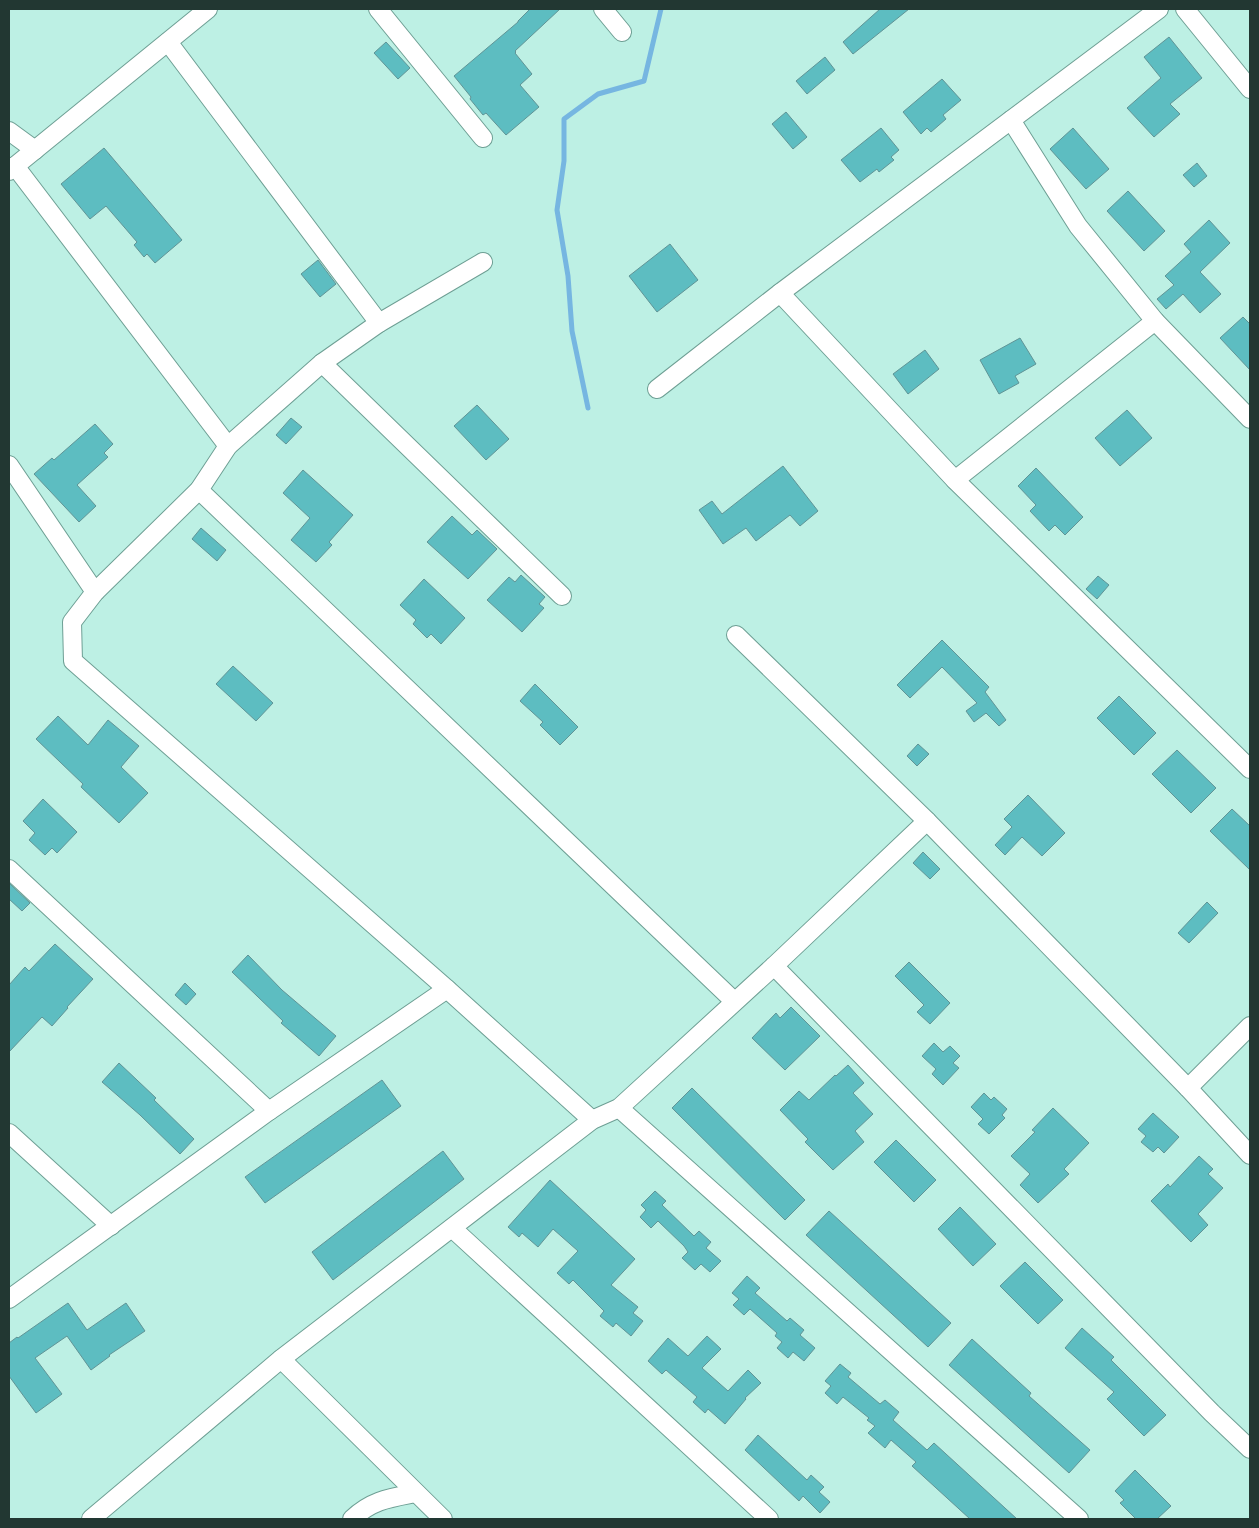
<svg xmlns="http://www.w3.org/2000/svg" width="1259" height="1528" font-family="Merriweather,serif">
	<rect width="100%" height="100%" fill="#bdf0e4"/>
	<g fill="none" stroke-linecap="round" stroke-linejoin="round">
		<path stroke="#76b6e1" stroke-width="5" d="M588,408l-16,-77 -4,-55 -11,-66 7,-49v-42l34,-25 46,-13 17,-72"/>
	</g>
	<g fill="#5dbdc1" stroke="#609496">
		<path d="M530,9h30l-45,42 1,1 -1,1 17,21 -12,11 19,22 -33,28 -20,-22 -3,2 -13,-16 1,-2 -17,-21 64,-54v-1z"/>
		<path d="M880,9h29l-56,45 -10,-12z"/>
		<path d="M1169,37l33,41 -32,26 10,10 -26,23 -27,-29 34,-30 -17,-21z"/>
		<path d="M386,42l24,26 -12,11 -24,-26z"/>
		<path d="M825,57l10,13 -28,24 -11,-13z"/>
		<path d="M942,79l19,21 -18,15 3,4 -15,13 -4,-4 -6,6 -18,-22z"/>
		<path d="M786,112l21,25 -14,12 -21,-25z"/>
		<path d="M881,128l18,22 -8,7 3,3 -15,12 -2,-3 -17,13 -19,-22z"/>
		<path d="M1073,128l36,41 -23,20 -36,-40z"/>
		<path d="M104,148l78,92 -27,23 -8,-9 -3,3 -10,-12 3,-3 -31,-36 -16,13 -29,-35z"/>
		<path d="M1197,163l10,13 -13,11 -11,-12z"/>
		<path d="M1128,191l37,40 -21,20 -37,-40z"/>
		<path d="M1209,220l21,23 -30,29 21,22 -21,19 -17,-19 -17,15 -9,-10 17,-14 -9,-9 26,-24 -7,-8z"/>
		<path d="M670,244l28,36 -41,32 -28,-36z"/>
		<path d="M318,260l18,24 -16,13 -19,-23z"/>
		<path d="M1243,317l7,7v46l-30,-32z"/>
		<path d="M1020,338l16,26 -21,12 4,7 -20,11 -19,-34z"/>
		<path d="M925,350l14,19 -31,25 -15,-20z"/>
		<path d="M477,405l32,34 -23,21 -32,-34z"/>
		<path d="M1127,410l25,28 -32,28 -25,-28z"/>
		<path d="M291,418l11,9 -16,17 -10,-9z"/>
		<path d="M95,424l18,20 -9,9 4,4 -31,28 19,21 -17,16 -45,-48 18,-16 2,2z"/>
		<path d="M783,466l35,45 -18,15 -10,-11 -34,26 -10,-13 -23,16 -24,-34 13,-9 10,13z"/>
		<path d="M1036,468l47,49 -18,18 -10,-10 -6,6 -19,-20 6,-6 -18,-19z"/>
		<path d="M303,470l50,45 -24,27 3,3 -16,17 -25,-22 19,-22 -27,-25z"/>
		<path d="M452,516l20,19 5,-5 20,19 -29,30 -41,-37z"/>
		<path d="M201,528l25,22 -9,11 -25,-22z"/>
		<path d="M521,575l24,22 -6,7 5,4 -22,24 -35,-32 22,-23 6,5z"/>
		<path d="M1098,576l11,9 -12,14 -11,-10z"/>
		<path d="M424,579l41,39 -24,26 -10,-10 -4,4 -14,-14 3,-4 -16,-15z"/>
		<path d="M942,640l47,47 -4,5 21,28 -7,6 -13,-13 -12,9 -8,-11 11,-8 -35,-36 -32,31 -13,-13z"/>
		<path d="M233,666l40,37 -17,18 -40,-37z"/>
		<path d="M535,684l43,43 -18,18 -20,-20 3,-3 -23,-21z"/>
		<path d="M1119,696l37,37 -22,22 -37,-37z"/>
		<path d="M58,716l30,29 20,-25 31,26 -18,21 27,26 -29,30 -38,-36 2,-3 -47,-45z"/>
		<path d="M918,744l11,10 -12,12 -10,-10z"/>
		<path d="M1177,750l39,38 -25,25 -39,-39z"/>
		<path d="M1028,795l37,38 -23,23 -20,-19 -17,18 -10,-10 17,-18 -8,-8z"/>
		<path d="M43,799l34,33 -20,21 -5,-5 -7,7 -16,-15 6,-7 -12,-12z"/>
		<path d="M1232,809l18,17v44l-40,-39z"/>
		<path d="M923,852l17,17 -10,10 -17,-16z"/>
		<path d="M9,883l21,20 -8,8 -13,-12z"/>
		<path d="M1207,902l11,11 -29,30 -11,-10z"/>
		<path d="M55,944l38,35 -26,28 1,1 -16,18 -10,-9 -33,35v-67l16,-18 4,4z"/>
		<path d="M248,955l34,35 54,46 -17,20 -38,-33 2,-2 -51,-49z"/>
		<path d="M909,962l41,41 -20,21 -13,-12 7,-7 -29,-29z"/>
		<path d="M185,983l11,11 -10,11 -11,-10z"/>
		<path d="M791,1007l29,29 -35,34 -33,-32 24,-25 4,5z"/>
		<path d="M934,1043l9,9 7,-6 10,10 -7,7 6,5 -16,17 -11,-11 4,-5 -14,-13z"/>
		<path d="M119,1063l37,35 -2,2 40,39 -14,15 -40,-39 -38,-33z"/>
		<path d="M848,1065l16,18 -11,10 20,21 -18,17 9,11 -31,28 -28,-28 3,-3 -28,-29 19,-19 10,9 26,-25 1,1z"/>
		<path d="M382,1080l19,26 -136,97 -20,-26z"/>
		<path d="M692,1088l113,112 -20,20 -113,-112z"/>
		<path d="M984,1093l7,7 3,-3 13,12 -5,6 3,3 -16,16 -11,-10 5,-5 -12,-12z"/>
		<path d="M1053,1108l36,35 -25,26 5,5 -31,29 -18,-18 10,-11 -19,-18 24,-24 -3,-2z"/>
		<path d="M1153,1113l26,24 -15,16 -6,-6 -5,5 -12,-10 5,-6 -8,-7z"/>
		<path d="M896,1140l40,40 -22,22 -40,-40z"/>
		<path d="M443,1151l21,28 -131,101 -21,-28z"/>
		<path d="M1199,1156l14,13 -5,5 15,14 -25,26 10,11 -17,17 -40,-41 17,-17 2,3z"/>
		<path d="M550,1180l85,79 -24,26 27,22 -5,6 10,8 -12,15 -15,-13 -3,4 -13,-11 4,-5 -31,-31 -4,4 -12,-11 21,-22 -25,-22 -15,18 -16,-14 -3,4 -11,-10z"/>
		<path d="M655,1191l11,10 -4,4 32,31 5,-5 12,11 -5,6 15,13 -11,11 -9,-8 -6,6 -13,-12 6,-6 -4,-6 -26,-25 -7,7 -11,-11 6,-7 -5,-5z"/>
		<path d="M960,1207l36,37 -23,22 -35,-37z"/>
		<path d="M829,1211l122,112 -23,24 -122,-112z"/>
		<path d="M1025,1262l38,38 -25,24 -38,-38z"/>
		<path d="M747,1276l13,12 -5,5 32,28 3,-3 14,12 -4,5 15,13 -11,13 -11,-9 -5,6 -11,-10 5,-6 -7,-6 2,-3 -27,-24 -6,6 -11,-10 6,-6 -7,-6z"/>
		<path d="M68,1303l19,27 39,-27 19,28 -36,24 1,1 -19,14 -24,-34 -32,22 27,36 -26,19 -27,-37v-33l8,-6 1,1z"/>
		<path d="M1082,1328l32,29 -3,3 55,55 -22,21 -37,-37 7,-7 -49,-44z"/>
		<path d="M707,1336l14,13 -19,19 26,23 20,-21 13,13 -16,15 1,1 -21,25 -17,-15 -3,4 -12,-11 4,-5 -31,-27 -4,4 -14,-13 20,-23 20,18z"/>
		<path d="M972,1339l59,54 -2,3 61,54 -21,23 -120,-108z"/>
		<path d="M840,1364l11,9 -3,4 32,27 5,-4 14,12 -6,8 34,30 7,-7 83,76h-47l-58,-53 4,-4 -25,-22 -6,8 -17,-15 7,-7 -8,-6 2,-2 -26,-21 -6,7 -12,-11 6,-7 -6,-5z"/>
		<path d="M758,1435l49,45 4,-5 13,12 -5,5 11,10 -10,11 -17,-17 -4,5 -54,-51z"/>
		<path d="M1135,1470l36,36 -14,13h-21l-16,-16 4,-3 -9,-9z"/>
	</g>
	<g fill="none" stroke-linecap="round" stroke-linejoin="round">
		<g stroke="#6e9f94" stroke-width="20">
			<g id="minor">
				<path d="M378,9l105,129"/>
				<path d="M603,9l19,23"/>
				<path d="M1185,9l65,80"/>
				<path d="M168,42l211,281"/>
				<path d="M1011,120l67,106 77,95 95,98"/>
				<path d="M9,131l26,19"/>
				<path d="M15,166l213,280"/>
				<path d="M9,171l199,-162"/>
				<path d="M483,262l-104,61 -57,40 -94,83 -29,44 -104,102 -23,30 1,39 374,328 145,131"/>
				<path d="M780,293l175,187 295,289"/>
				<path d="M322,363l240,233"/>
				<path d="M657,389l123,-96 379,-284"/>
				<path d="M9,465l86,127"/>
				<path d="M955,480l200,-159"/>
				<path d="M199,490l535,511"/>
				<path d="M736,635l191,186 261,267 62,67"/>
				<path d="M9,869l260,242"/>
				<path d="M774,966l438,447 38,36"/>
				<path d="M1188,1088l62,-62"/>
				<path d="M619,1108l460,411"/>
				<path d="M9,1133l102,93"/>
				<path d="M452,1228l317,291"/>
				<path d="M9,1299l260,-188 178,-122"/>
				<path d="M281,1359l162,160"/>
				<path d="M91,1519l190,-160 311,-239 27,-12 155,-142 153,-145"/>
				<path d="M352,1519c20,-19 38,-21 64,-26"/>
			</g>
		</g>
		<use href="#minor" stroke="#fff" stroke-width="18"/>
	</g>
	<rect width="1259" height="1528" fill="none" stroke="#223732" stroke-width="20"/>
</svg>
